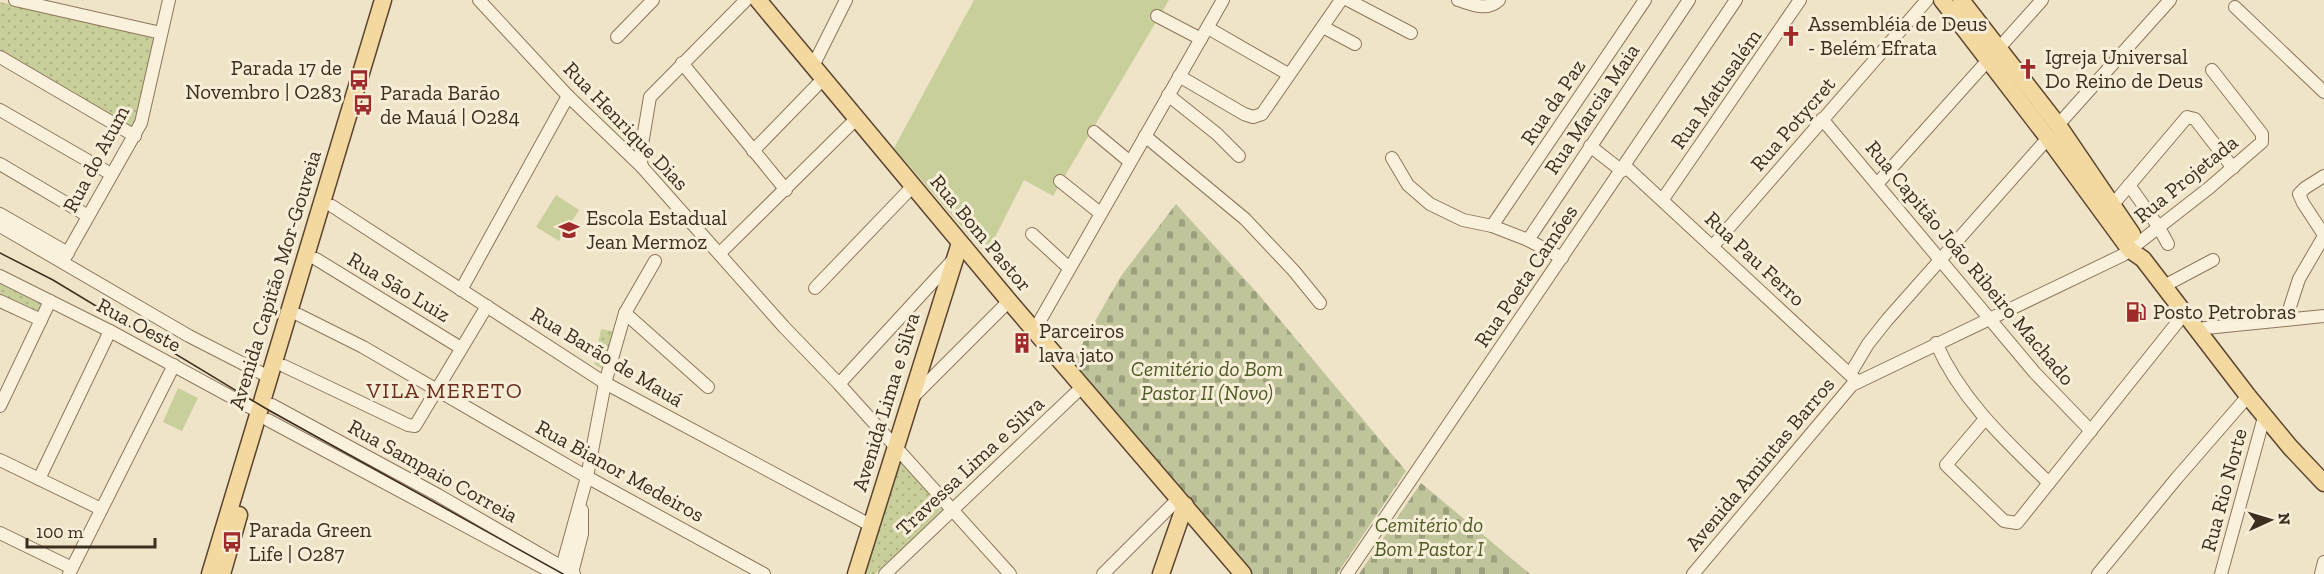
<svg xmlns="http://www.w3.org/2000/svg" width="2324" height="574" font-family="'Zilla Slab',serif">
	<defs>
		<pattern id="cemetery-stones" width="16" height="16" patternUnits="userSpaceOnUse" patternTransform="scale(1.5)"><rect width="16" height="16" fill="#bfc49a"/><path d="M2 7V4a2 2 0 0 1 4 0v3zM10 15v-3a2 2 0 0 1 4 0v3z" fill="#9ca07d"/></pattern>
		<pattern id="park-dots" width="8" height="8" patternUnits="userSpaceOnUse" patternTransform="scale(1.5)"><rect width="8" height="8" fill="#c9cf9b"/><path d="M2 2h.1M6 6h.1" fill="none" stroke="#aeb285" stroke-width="1.8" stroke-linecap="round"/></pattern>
	</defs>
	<rect width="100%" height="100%" fill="#f0e4c8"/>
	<g fill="#c9cf9b">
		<path d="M974,0h195l-116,196 -29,-16 -38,75 -92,-107z"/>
		<path d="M556,195l23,15 -20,31 -23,-14z"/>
		<path d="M178,388l20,10 -16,33 -19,-9z"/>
	</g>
	<g fill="url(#cemetery-stones)">
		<path d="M1176,204l84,92 146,175 -69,103h-91l-176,-209 51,-89z"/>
		<path d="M1421,483l109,91h-171z"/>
	</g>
	<g fill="url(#park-dots)">
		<path d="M0,2l148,34 7,4 -21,89 -134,-74z"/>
		<path d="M0,278l44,23 -7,16 -37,-18z"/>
		<path d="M601,329l16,3 -11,39 -12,-7z"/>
		<path d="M899,456l44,54 -68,64h-12z"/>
	</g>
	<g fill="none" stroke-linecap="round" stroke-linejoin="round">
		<g stroke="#8d765c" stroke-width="14">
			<g id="minor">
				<path d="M15,0l146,33"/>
				<path d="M479,0l89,96 74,71 142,160 55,57 171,190"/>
				<path d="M1348,0l63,33"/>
				<path d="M1458,0c14,4 28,12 41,0"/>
				<path d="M2235,7l89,85"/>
				<path d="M1157,16l44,23"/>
				<path d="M1323,27l32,17"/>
				<path d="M1208,28l80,46"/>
				<path d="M617,37l36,-37"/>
				<path d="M0,57l135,79"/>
				<path d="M682,63l104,127"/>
				<path d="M813,66l33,-66"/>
				<path d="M1179,76l65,38 9,3 9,-3 79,-114"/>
				<path d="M1168,95l49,39 22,22"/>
				<path d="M0,110l111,64"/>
				<path d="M1822,119l213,254 56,58"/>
				<path d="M2058,125l112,-125"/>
				<path d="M1094,132l36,30"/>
				<path d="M1145,136l100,83 49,52 26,32"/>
				<path d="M1590,146l32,25"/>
				<path d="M753,151l71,-73"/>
				<path d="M1392,158l16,27 22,19 33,16 29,6 36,14 34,18"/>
				<path d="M0,164l88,52"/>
				<path d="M1625,166l233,216"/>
				<path d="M642,167l-2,-11 10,-59 96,-97"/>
				<path d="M2324,176l-19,12 -6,6 4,9 21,32"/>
				<path d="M1060,181l40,32"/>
				<path d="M1877,184l165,-184"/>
				<path d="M2129,185l29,41 10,18"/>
				<path d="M1663,199l137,-199"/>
				<path d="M332,206l273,177 267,143"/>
				<path d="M2109,209l78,-92 8,2 38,49"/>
				<path d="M0,214l68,39"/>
				<path d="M0,226l189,110 80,41"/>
				<path d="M1492,226l153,-226"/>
				<path d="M1032,234l37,34"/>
				<path d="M1528,240l161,-240"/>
				<path d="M1712,247l215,-247"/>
				<path d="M720,253l137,-135"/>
				<path d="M316,259l145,89"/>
				<path d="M63,261l78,-138 28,-123"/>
				<path d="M0,276l110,55 149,81"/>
				<path d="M2164,286l49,-26"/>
				<path d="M815,288l98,-102"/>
				<path d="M461,290l107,-194"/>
				<path d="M0,301l41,19"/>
				<path d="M625,313l83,74"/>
				<path d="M299,315l64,32 224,130 177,97"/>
				<path d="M2286,319l13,-40 25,-43"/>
				<path d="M2196,329l128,-13"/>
				<path d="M1034,331l189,-331"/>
				<path d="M1936,343c25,57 69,97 113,140"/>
				<path d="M284,366l124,59 7,1 72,-120"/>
				<path d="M1850,374l18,-30 19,-24 161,-182"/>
				<path d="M839,384l113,-123"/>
				<path d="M913,397l96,-96"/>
				<path d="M272,405l166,90 136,79"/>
				<path d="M0,406l50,-105"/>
				<path d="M1985,419l-39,46 58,56 13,2 167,-209"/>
				<path d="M268,420l287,154"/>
				<path d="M0,460l101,49"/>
				<path d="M39,479l71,-148"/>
				<path d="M0,533l72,35"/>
				<path d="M562,567l25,-90 18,-94 20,-70 30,-52"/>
				<path d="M572,573l10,-39v-24"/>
				<path d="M69,574l105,-209"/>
				<path d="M885,574l198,-188"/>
				<path d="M1103,574l76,-76"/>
				<path d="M1347,574l389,-574"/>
				<path d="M1693,574l159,-189 271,-130 86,-67 53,-46v-8l-50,-64"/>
				<path d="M2098,574l78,-95 72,-83"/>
				<path d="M2221,574l43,-157"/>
				<path d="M2321,574l3,-12"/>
			</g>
		</g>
		<g stroke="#5b4430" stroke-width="19">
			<g id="major">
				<path d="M758,0l251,301 234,273"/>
				<path d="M1942,0l106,138 82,112 13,9 105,137 42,51 34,36"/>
				<path d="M1961,0l97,125 74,109"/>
				<path d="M210,574l173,-574"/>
				<path d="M222,574l17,-59"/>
				<path d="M856,574l104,-331"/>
				<path d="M1161,574l24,-69"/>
			</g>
		</g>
		<use href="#minor" stroke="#faf1dc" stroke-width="12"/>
		<use href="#major" stroke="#f3d9a0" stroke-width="16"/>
		<path stroke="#3d2e20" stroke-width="1.5" d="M0,253l53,27 212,128 298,166"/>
	</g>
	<defs>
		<g id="church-bare" transform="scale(1.62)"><path d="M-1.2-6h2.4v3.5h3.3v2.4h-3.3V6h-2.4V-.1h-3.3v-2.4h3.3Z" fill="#9e2a2b" stroke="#f7eed8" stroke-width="2.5" paint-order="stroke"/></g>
		<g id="bus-bare" transform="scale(1.62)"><path d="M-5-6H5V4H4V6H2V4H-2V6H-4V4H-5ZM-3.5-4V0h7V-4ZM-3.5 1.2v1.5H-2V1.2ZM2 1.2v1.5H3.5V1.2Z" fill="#9e2a2b" stroke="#f7eed8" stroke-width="2.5" paint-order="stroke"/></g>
		<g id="school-bare" transform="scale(1.62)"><path d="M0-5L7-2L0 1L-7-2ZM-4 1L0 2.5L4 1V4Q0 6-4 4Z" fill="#9e2a2b" stroke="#f7eed8" stroke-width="2.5" paint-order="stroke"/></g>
		<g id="fuel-bare" transform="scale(1.62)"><path d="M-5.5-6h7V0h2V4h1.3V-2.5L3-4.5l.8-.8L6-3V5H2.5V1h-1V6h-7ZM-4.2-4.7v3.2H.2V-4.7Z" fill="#9e2a2b" stroke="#f7eed8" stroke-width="2.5" paint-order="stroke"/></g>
		<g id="building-bare" transform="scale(1.62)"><path d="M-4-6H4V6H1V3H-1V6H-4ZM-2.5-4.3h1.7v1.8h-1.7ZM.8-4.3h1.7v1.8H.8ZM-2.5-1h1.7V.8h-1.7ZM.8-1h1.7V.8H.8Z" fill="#9e2a2b" stroke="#f7eed8" stroke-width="2.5" paint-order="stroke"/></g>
	</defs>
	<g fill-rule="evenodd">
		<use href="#church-bare" x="1791" y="36"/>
		<use href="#church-bare" x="2028" y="69"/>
		<use href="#bus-bare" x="359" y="80"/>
		<use href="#bus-bare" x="363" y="105"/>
		<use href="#school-bare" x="569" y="230"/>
		<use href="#fuel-bare" x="2136" y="312"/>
		<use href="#building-bare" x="1022" y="343"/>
		<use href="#bus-bare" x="232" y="542"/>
	</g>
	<g text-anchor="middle" stroke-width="6" stroke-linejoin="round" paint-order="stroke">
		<g font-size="21" fill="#3d2e20" stroke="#f7eed8" text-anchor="start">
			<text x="1808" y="31">Assembléia de Deus<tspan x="1808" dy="24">- Belém Efrata</tspan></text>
			<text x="2045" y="64">Igreja Universal<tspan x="2045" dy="24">Do Reino de Deus</tspan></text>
			<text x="342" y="75" text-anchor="end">Parada 17 de<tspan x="342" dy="24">Novembro | O283</tspan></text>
			<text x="380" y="100">Parada Barão<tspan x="380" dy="24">de Mauá | O284</tspan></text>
			<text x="586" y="225">Escola Estadual<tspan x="586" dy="24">Jean Mermoz</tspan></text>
			<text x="2153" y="319">Posto Petrobras</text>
			<text x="1039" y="338">Parceiros<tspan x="1039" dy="24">lava jato</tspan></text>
			<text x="249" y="537">Parada Green<tspan x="249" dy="24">Life | O287</tspan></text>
		</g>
		<g font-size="21" fill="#3d2e20" stroke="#f7eed8">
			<text transform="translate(1716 89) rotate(-55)" y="7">Rua Matusalém</text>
			<text transform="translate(1553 102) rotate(-56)" y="7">Rua da Paz</text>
			<text transform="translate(1592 109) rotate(-56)" y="7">Rua Marcia Maia</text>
			<text transform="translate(1793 124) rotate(-49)" y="7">Rua Potycret</text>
			<text transform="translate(626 126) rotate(46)" y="7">Rua Henrique Dias</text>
			<text transform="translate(96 159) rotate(-62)" y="7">Rua do Atum</text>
			<text transform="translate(2186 179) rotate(-39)" y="7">Rua Projetada</text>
			<text transform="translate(981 233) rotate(50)" y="7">Rua Bom Pastor</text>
			<text transform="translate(1755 259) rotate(43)" y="7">Rua Pau Ferro</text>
			<text transform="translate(1970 263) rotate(50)" y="7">Rua Capitão João Ribeiro Machado</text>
			<text transform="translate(1526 276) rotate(-56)" y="7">Rua Poeta Camões</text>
			<text transform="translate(275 280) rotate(-73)" y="7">Avenida Capitão Mor-Gouveia</text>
			<text transform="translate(399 287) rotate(31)" y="7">Rua São Luiz</text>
			<text transform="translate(139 325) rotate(28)" y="7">Rua Oeste</text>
			<text transform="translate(607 357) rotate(31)" y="7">Rua Barão de Mauá</text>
			<text transform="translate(886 402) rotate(-73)" y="7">Avenida Lima e Silva</text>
			<text transform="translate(1760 464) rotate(-50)" y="7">Avenida Amintas Barros</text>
			<text transform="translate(970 466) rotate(-43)" y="7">Travessa Lima e Silva</text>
			<text transform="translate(433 471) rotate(29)" y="7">Rua Sampaio Correia</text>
			<text transform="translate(620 471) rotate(29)" y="7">Rua Bianor Medeiros</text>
			<text transform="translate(2224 490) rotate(-75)" y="7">Rua Rio Norte</text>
		</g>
		<g font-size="21" font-style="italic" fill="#4d5a26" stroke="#f7eed8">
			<text x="1207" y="376">Cemitério do Bom<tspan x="1207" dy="24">Pastor II (Novo)</tspan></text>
			<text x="1429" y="532">Cemitério do<tspan x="1429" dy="24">Bom Pastor I</tspan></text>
		</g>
		<g font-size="22" letter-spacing="1.5" fill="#6b2e1e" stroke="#f7eed8">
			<text x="445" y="398">VILA MERETO</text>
		</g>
	</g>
	<g transform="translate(2270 520) rotate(86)" stroke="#f7eed8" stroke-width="4.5" paint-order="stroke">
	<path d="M0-4.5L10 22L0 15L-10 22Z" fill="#3d2e20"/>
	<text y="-9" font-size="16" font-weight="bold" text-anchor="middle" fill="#3d2e20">N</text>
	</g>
	<path d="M27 538v9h128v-9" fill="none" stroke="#3d2e20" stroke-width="3"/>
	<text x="36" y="538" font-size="18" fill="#3d2e20" stroke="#f7eed8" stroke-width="4.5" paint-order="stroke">100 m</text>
</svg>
